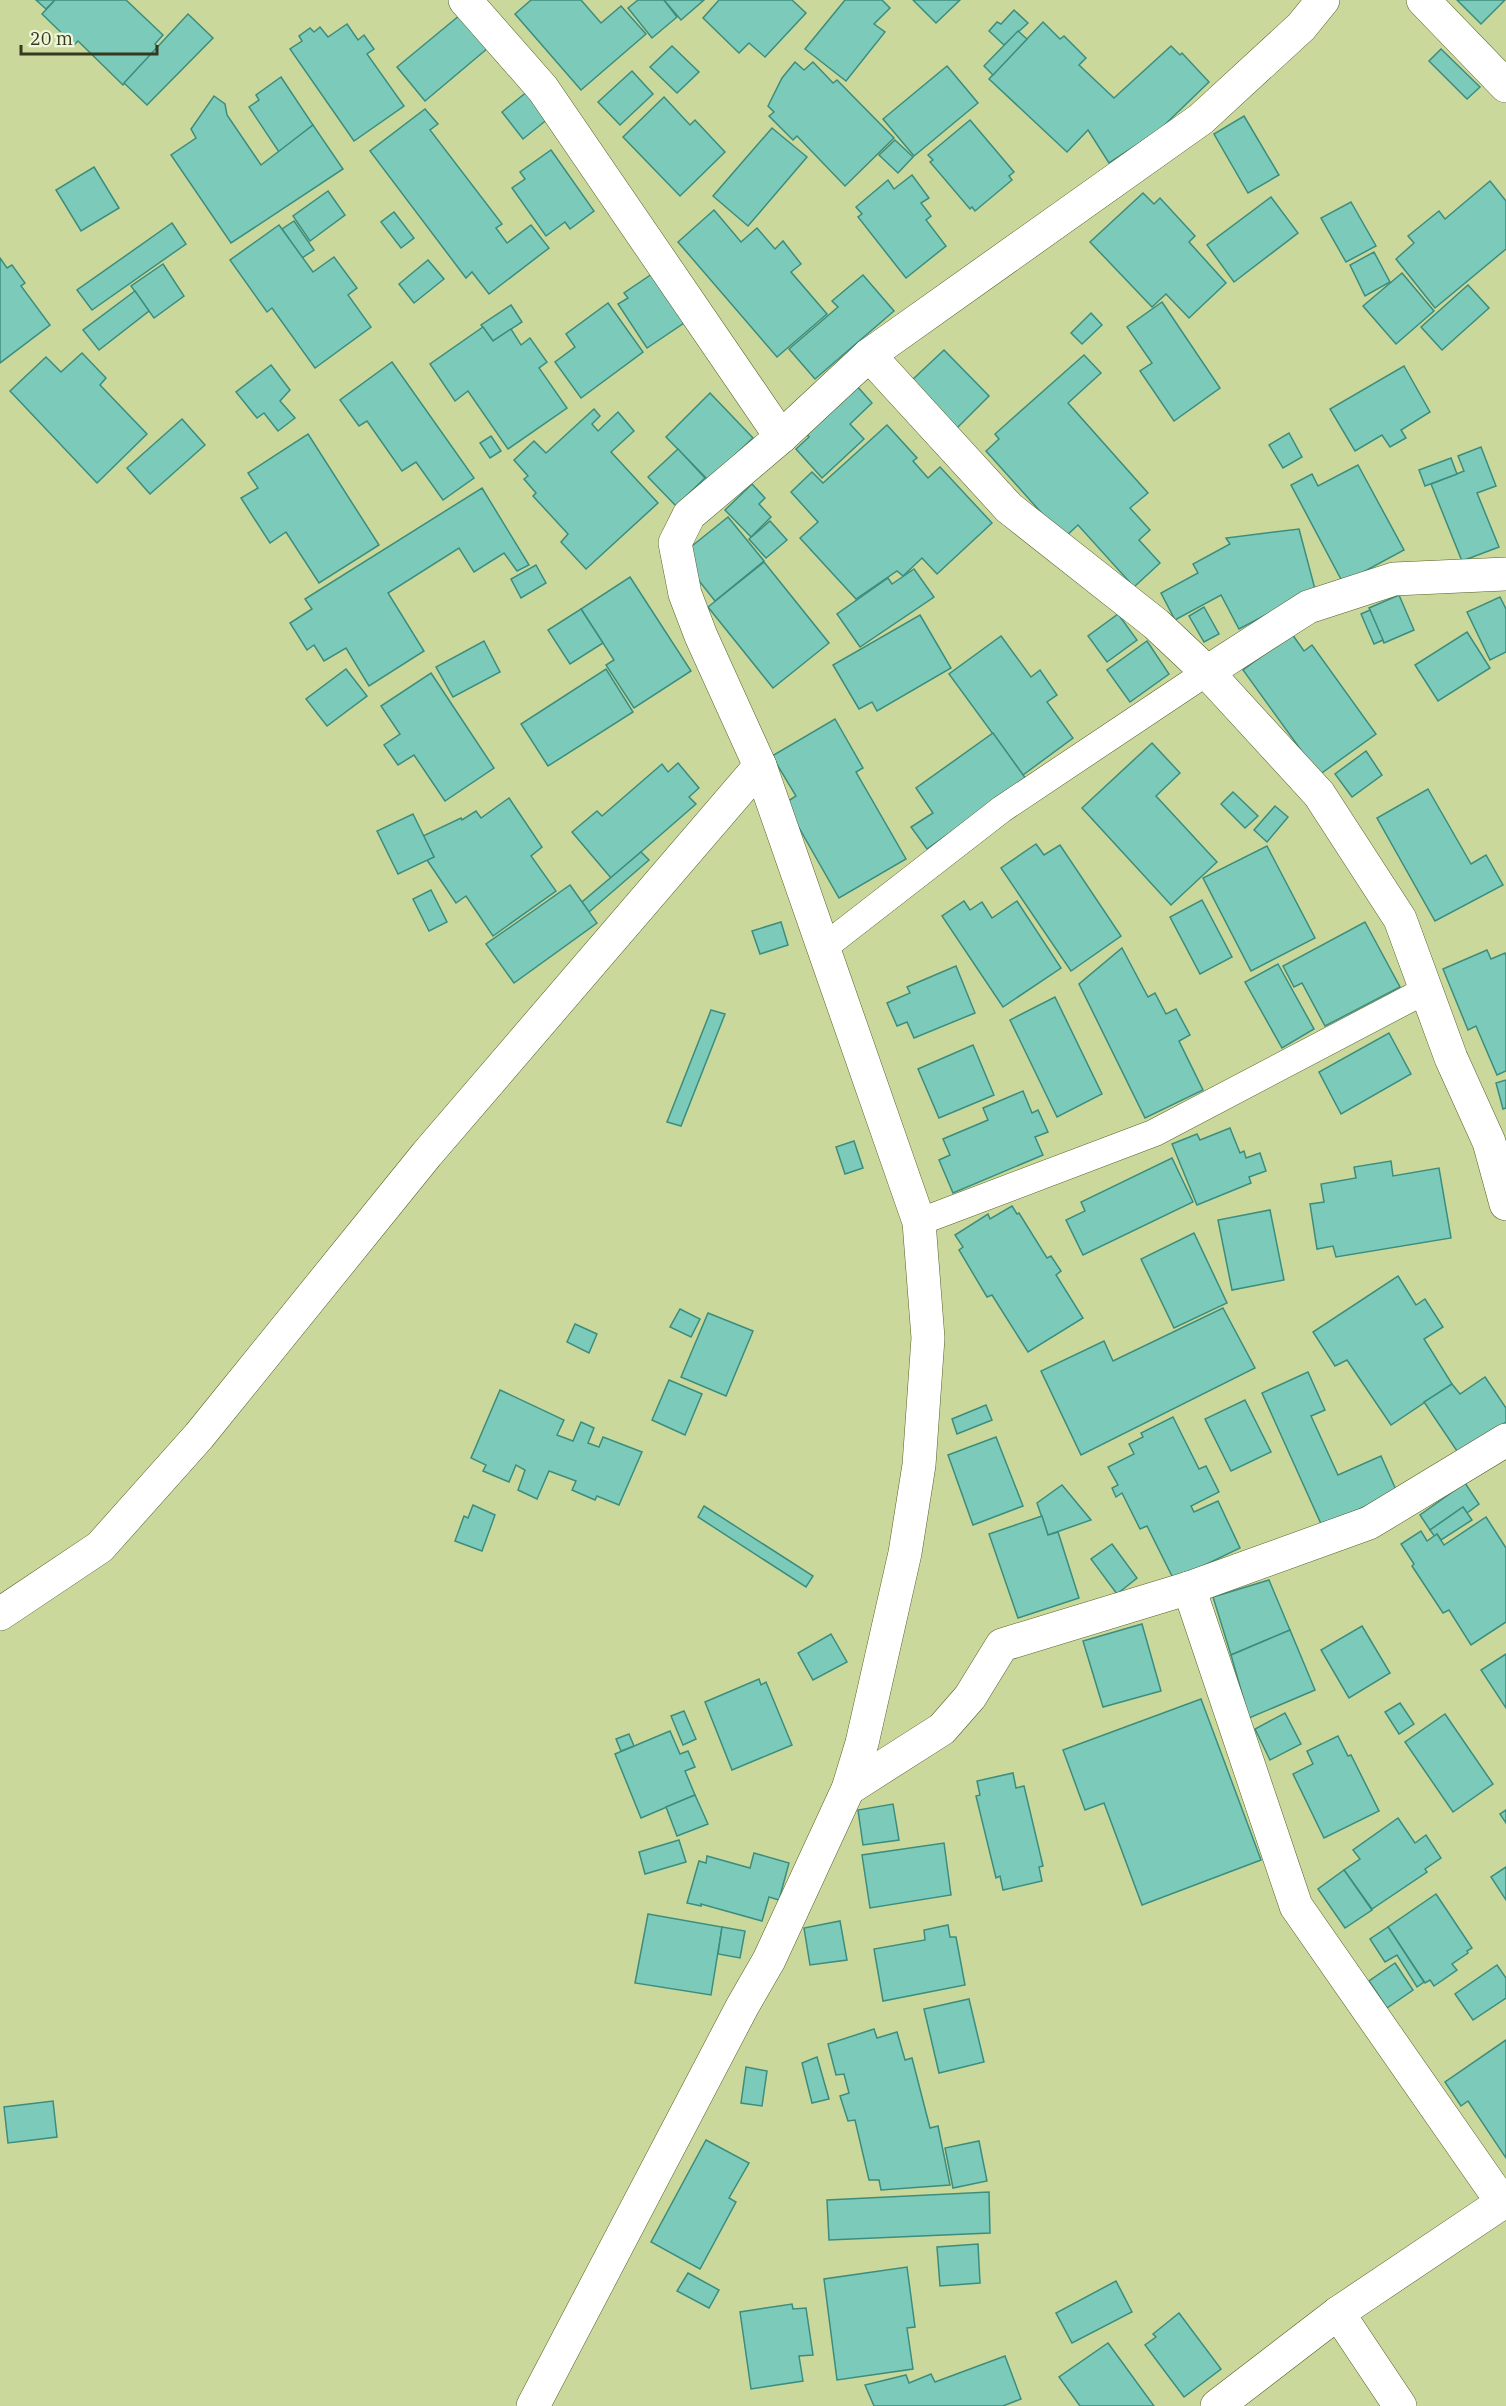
<svg xmlns="http://www.w3.org/2000/svg" width="1506" height="2406" font-family="'IBM Plex Serif',serif">
	<rect width="100%" height="100%" fill="#cad99b"/>
	<g fill="#7ccbba" stroke="#3c8d7e" stroke-width="1.5">
		<path d="M36,0h19l-9,9z"/>
		<path d="M55,0h71l37,35 -8,9 4,4 -36,37 -45,-44 -4,4 -32,-31z"/>
		<path d="M531,0h50l20,23 20,-17 25,28 -65,56 -66,-76z"/>
		<path d="M638,0h26l13,17 -25,21 -24,-30z"/>
		<path d="M664,0h40l-23,20z"/>
		<path d="M719,0h73l14,13 -41,44 -16,-14 -10,10 -36,-35z"/>
		<path d="M845,0h37l8,8 -16,16 11,8 -39,49 -41,-32z"/>
		<path d="M913,0h47l-24,23z"/>
		<path d="M1457,0h48l-24,24z"/>
		<path d="M1014,10l14,13 -24,22 -15,-14 8,-9 4,2z"/>
		<path d="M188,14l25,24 -66,67 -23,-22z"/>
		<path d="M460,15l28,33 -63,53 -28,-34z"/>
		<path d="M1043,22l17,17 4,-3 22,22 -7,7 35,33 57,-52 9,9 2,-2 27,29 -58,56 -1,-2 -41,27 -21,-33 -21,22 -78,-73z"/>
		<path d="M347,24l11,16 6,-5 10,14 -7,5 37,52 -50,35 -64,-92 12,-8 -3,-5 11,-8 4,4 6,-5 8,10z"/>
		<path d="M1018,31l9,8 -34,36 -9,-9z"/>
		<path d="M672,46l27,26 -22,21 -27,-26z"/>
		<path d="M1441,49l39,38 -13,12 -38,-38z"/>
		<path d="M795,62l9,8 9,-8 20,21 4,-3 57,58 -49,48 -48,-50 -4,4 -24,-24 5,-4 -6,-6 14,-28z"/>
		<path d="M947,66l31,37 -64,53 -31,-37z"/>
		<path d="M632,71l21,23 -33,31 -22,-23z"/>
		<path d="M281,77l32,48 -34,27 -30,-45 10,-7 -3,-5z"/>
		<path d="M528,91l21,27 -26,21 -21,-27z"/>
		<path d="M214,96l11,8 2,11 34,50 52,-40 30,44 -112,74 -60,-88 25,-17 -5,-9z"/>
		<path d="M664,97l26,28 5,-5 30,32 -45,44 -57,-59z"/>
		<path d="M425,109l13,15 -8,6 72,94 -6,4 11,15 24,-18 18,23 -60,46 -17,-22 -6,6 -96,-127z"/>
		<path d="M1244,116l35,59 -31,18 -34,-59z"/>
		<path d="M970,120l44,52 -5,4 3,4 -37,31 -3,-4 -2,2 -40,-47 3,-2 -5,-5z"/>
		<path d="M772,128l35,29 -59,69 -35,-30z"/>
		<path d="M895,140l18,17 -15,16 -19,-18z"/>
		<path d="M551,150l43,61 -24,18 -5,-7 -19,14 -34,-48 13,-9 -5,-7z"/>
		<path d="M94,167l25,41 -38,23 -25,-41z"/>
		<path d="M912,175l17,23 -8,5 10,13 -5,4 20,26 -40,32 -48,-61 4,-3 -6,-7 32,-27 6,9z"/>
		<path d="M1490,181l16,20v48l-71,59 -39,-49 18,-16 -6,-7 31,-25 6,8z"/>
		<path d="M328,191l17,24 -35,26 -17,-25z"/>
		<path d="M1143,193l11,11 6,-6 35,38 -6,6 37,41 -37,35 -23,-24 -14,13 -62,-65z"/>
		<path d="M1271,197l27,36 -64,49 -27,-37z"/>
		<path d="M1351,202l25,44 -30,16 -25,-44z"/>
		<path d="M714,210l27,32 16,-14 18,21 8,-8 18,23 -10,8 36,42 -50,43 -99,-115z"/>
		<path d="M394,212l20,26 -13,10 -20,-26z"/>
		<path d="M294,221l20,29 -12,8 -20,-29z"/>
		<path d="M172,223l14,21 -94,66 -15,-20z"/>
		<path d="M279,225l34,47 21,-15 23,31 -9,7 23,32 -56,41 -43,-60 -5,4 -37,-52z"/>
		<path d="M1374,252l16,30 -25,14 -15,-31z"/>
		<path d="M0,258l7,10 5,-3 13,18 -4,3 29,39 -50,38z"/>
		<path d="M428,260l16,19 -30,24 -15,-19z"/>
		<path d="M163,264l21,32 -30,22 -23,-32z"/>
		<path d="M1402,273l32,38 -38,33 -33,-38z"/>
		<path d="M652,274l32,49 -37,25 -29,-44 10,-6 -4,-5z"/>
		<path d="M863,275l31,36 -79,68 -26,-30 49,-42 -6,-6z"/>
		<path d="M1468,285l21,23 -47,42 -21,-23z"/>
		<path d="M135,291l14,20 -50,39 -16,-20z"/>
		<path d="M1162,302l58,86 -46,33 -34,-50 12,-8 -25,-36z"/>
		<path d="M608,303l35,49 -62,46 -26,-36 20,-15 -9,-13z"/>
		<path d="M511,305l11,17 -29,19 -12,-16z"/>
		<path d="M1091,313l11,12 -20,19 -11,-11z"/>
		<path d="M483,327l10,14 18,-12 10,16 9,-7 17,24 -8,6 28,40 -59,41 -40,-58 -13,10 -25,-37z"/>
		<path d="M944,350l45,46 -32,32 -46,-47z"/>
		<path d="M82,353l24,25 -6,7 47,49 -50,49 -87,-92 36,-34 15,15z"/>
		<path d="M1084,355l17,18 -33,30 80,90 -18,15 20,22 -11,10 21,23 -26,24 -56,-62 -14,13 -78,-87 13,-12 -4,-5z"/>
		<path d="M392,362l82,116 -31,22 -27,-38 -14,9 -35,-50 -8,5 -19,-26z"/>
		<path d="M271,365l19,25 -10,11 15,17 -17,13 -14,-18 -7,5 -21,-26z"/>
		<path d="M1404,366l26,46 -29,18 5,8 -16,9 -8,-12 -27,16 -25,-42z"/>
		<path d="M856,385l16,18 -22,21 14,15 -42,39 -26,-29 13,-12 -4,-5z"/>
		<path d="M710,393l43,45 -45,42 -42,-43z"/>
		<path d="M594,409l6,7 -8,8 6,7 20,-19 16,19 -23,21 47,51 -72,66 -25,-27 7,-8 -35,-38 3,-3 -12,-14 4,-3 -14,-16 20,-19 12,12z"/>
		<path d="M182,419l23,26 -55,49 -23,-26z"/>
		<path d="M887,425l30,33 -4,3 15,17 12,-11 52,56 -55,51 -15,-16 -19,18 -6,-5 -41,28 -56,-61 18,-16 -27,-30 21,-20 11,11z"/>
		<path d="M1289,433l13,24 -19,11 -14,-23z"/>
		<path d="M308,434l71,111 -60,38 -33,-51 -16,11 -29,-45 17,-10 -10,-15z"/>
		<path d="M491,436l10,15 -11,7 -10,-15z"/>
		<path d="M1481,447l15,39 -19,7 22,54 -37,14 -31,-77 33,-13 -6,-15z"/>
		<path d="M678,449l27,29 -29,28 -28,-29z"/>
		<path d="M1451,458l6,16 -32,12 -6,-16z"/>
		<path d="M1358,465l46,85 -61,33 -52,-98 21,-11 6,12z"/>
		<path d="M752,484l13,14 -6,6 12,13 -20,20 -26,-27z"/>
		<path d="M482,488l47,77 -12,6 -13,-18 -30,19 -15,-24 -71,45 36,58 -55,35 -23,-38 -22,13 -10,-16 -7,5 -17,-27 22,-14 -7,-10z"/>
		<path d="M728,517l36,44 -49,40 -19,-24 -4,-31z"/>
		<path d="M770,521l17,19 -21,18 -17,-19z"/>
		<path d="M1299,529l16,60 -76,40 -18,-34 -46,25 -14,-27 37,-20 -5,-9 37,-20 -4,-6z"/>
		<path d="M764,562l65,81 -56,45 -65,-81z"/>
		<path d="M536,565l10,18 -25,15 -10,-19z"/>
		<path d="M914,569l20,28 -74,50 -23,-33 51,-36 4,6z"/>
		<path d="M630,577l61,94 -57,37 -28,-43 8,-5 -33,-51z"/>
		<path d="M1399,595l15,35 -30,13 -15,-35z"/>
		<path d="M1500,597l6,12v43l-16,8 -23,-48z"/>
		<path d="M1204,607l15,27 -15,8 -15,-26z"/>
		<path d="M581,609l22,34 -33,21 -22,-34z"/>
		<path d="M1370,610l13,30 -9,4 -13,-30z"/>
		<path d="M1118,614l19,26 -30,22 -19,-26z"/>
		<path d="M920,615l31,53 -74,43 -5,-9 -13,7 -26,-44z"/>
		<path d="M1467,632l23,36 -52,33 -23,-36z"/>
		<path d="M1292,634l12,17 8,-6 64,89 -57,41 -76,-105z"/>
		<path d="M1001,636l30,41 9,-7 17,25 -10,7 26,36 -50,37 -74,-101z"/>
		<path d="M484,641l16,31 -47,25 -17,-30z"/>
		<path d="M1147,641l22,33 -39,28 -23,-32z"/>
		<path d="M346,669l21,27 -40,30 -21,-27z"/>
		<path d="M606,669l27,43 -85,54 -27,-42z"/>
		<path d="M431,673l63,95 -49,33 -31,-46 -16,10 -14,-20 16,-11 -19,-28z"/>
		<path d="M835,719l28,49 -7,4 50,87 -67,39 -54,-95 11,-7 -24,-40z"/>
		<path d="M993,733l33,46 -99,70 -16,-22 22,-14 -17,-25z"/>
		<path d="M1152,743l28,30 -24,23 61,66 -46,43 -89,-97z"/>
		<path d="M1366,751l16,24 -30,22 -17,-23z"/>
		<path d="M678,763l21,25 -10,9 7,7 -85,74 -39,-46 25,-21 5,5 60,-52 6,8z"/>
		<path d="M1428,789l43,75 15,-9 17,30 -68,36 -58,-103z"/>
		<path d="M1233,792l25,24 -13,12 -24,-24z"/>
		<path d="M509,798l33,49 -11,9 25,35 -63,45 -27,-40 -10,7 -29,-43 7,-3 -11,-21 38,-18 1,2 14,-9 5,7z"/>
		<path d="M1275,806l13,11 -21,25 -13,-12z"/>
		<path d="M413,814l21,43 -36,17 -21,-43z"/>
		<path d="M1036,844l8,11 16,-10 61,91 -50,35 -70,-103z"/>
		<path d="M1267,846l48,92 -64,33 -48,-93z"/>
		<path d="M641,852l8,8 -60,52 -7,-10z"/>
		<path d="M570,885l27,38 -83,60 -28,-39z"/>
		<path d="M431,890l16,32 -18,9 -16,-32z"/>
		<path d="M1202,900l30,57 -32,17 -30,-57z"/>
		<path d="M964,901l6,9 12,-8 10,16 25,-17 44,67 -58,39 -61,-91z"/>
		<path d="M781,922l7,23 -28,9 -8,-23z"/>
		<path d="M1365,922l35,65 -75,39 -23,-43 -8,4 -11,-21z"/>
		<path d="M1122,948l26,49 7,-4 11,21 10,-5 14,26 -11,6 24,49 -58,28 -66,-134z"/>
		<path d="M1487,950l4,9 14,-6 1,3v115l-9,4 -21,-49 -8,4 -25,-61z"/>
		<path d="M1278,964l36,65 -32,19 -37,-66z"/>
		<path d="M956,966l19,47 -61,25 -7,-16 -10,4 -10,-23 23,-10 -3,-6z"/>
		<path d="M1055,997l47,97 -45,23 -47,-97z"/>
		<path d="M711,1010l14,4 -44,112 -14,-4z"/>
		<path d="M1389,1033l22,41 -70,40 -22,-42z"/>
		<path d="M973,1045l21,50 -55,23 -21,-49z"/>
		<path d="M1506,1080v28l-3,1 -7,-26z"/>
		<path d="M1023,1091l9,22 6,-3 10,22 -13,5 8,18 -90,38 -14,-33 11,-5 -7,-16 45,-19 -5,-12z"/>
		<path d="M1230,1128l10,25 4,-2 2,7 14,-5 6,18 -17,6 2,6 -54,22 -25,-61 25,-10 3,6z"/>
		<path d="M854,1141l9,27 -18,6 -9,-27z"/>
		<path d="M1172,1158l21,44 -110,53 -17,-35 19,-9 -4,-9z"/>
		<path d="M1391,1161l2,15 46,-8 12,70 -115,19 -3,-11 -16,3 -7,-45 14,-2 -3,-18 35,-6 -2,-11z"/>
		<path d="M1012,1206l5,8 2,-1 28,45 4,-2 10,15 -5,4 27,43 -55,34 -36,-57 -5,2 -28,-47 4,-3 -8,-12 33,-21 2,5z"/>
		<path d="M1270,1210l14,70 -52,10 -14,-70z"/>
		<path d="M1194,1233l33,70 -53,25 -33,-69z"/>
		<path d="M1398,1276l18,29 9,-6 18,28 -19,12 28,45 -61,41 -44,-65 -12,6 -22,-34z"/>
		<path d="M1223,1308l32,60 -174,87 -40,-84 63,-30 9,20z"/>
		<path d="M680,1309l20,10 -9,18 -21,-10z"/>
		<path d="M708,1313l45,18 -27,65 -45,-19z"/>
		<path d="M575,1324l22,10 -8,19 -22,-11z"/>
		<path d="M1308,1372l17,38 -14,6 27,59 43,-19 16,36 -75,34 -60,-133z"/>
		<path d="M1485,1377l21,31v14l-47,32 -35,-52 28,-18 8,10z"/>
		<path d="M669,1380l33,14 -17,41 -33,-15z"/>
		<path d="M500,1390l64,30 -7,15 16,6 8,-19 13,6 -6,15 11,4 4,-10 39,15 -23,53 -22,-9 -2,4 -23,-10 4,-9 -27,-10 -12,28 -19,-9 7,-20 -9,-5 -7,17 -26,-11 3,-6 -15,-7z"/>
		<path d="M1245,1400l26,52 -40,19 -26,-52z"/>
		<path d="M986,1405l6,15 -35,14 -5,-15z"/>
		<path d="M1173,1417l26,52 7,-3 13,26 -28,14 3,6 24,-11 22,47 -66,32 -27,-54 -7,3 -18,-36 -6,4 -4,-9 6,-3 -10,-18 26,-13 -5,-10 14,-7 -2,-4z"/>
		<path d="M996,1437l27,69 -50,19 -25,-70z"/>
		<path d="M1465,1483l14,21 -12,9 -4,-6 -33,23 -10,-15z"/>
		<path d="M1062,1485l29,35 -43,15 -11,-32z"/>
		<path d="M473,1505l22,10 -13,36 -27,-10 9,-25 4,2z"/>
		<path d="M704,1506l109,70 -7,11 -108,-70z"/>
		<path d="M1463,1507l9,13 -31,20 -4,-6 -2,3 -5,-7z"/>
		<path d="M1042,1516l6,19 10,-3 21,66 -61,20 -29,-84z"/>
		<path d="M1486,1517l20,31v74l-35,23 -22,-35 -6,3 -31,-47 2,-2 -13,-20 20,-13 6,10 10,-7 7,11z"/>
		<path d="M1112,1544l25,34 -20,16 -26,-35z"/>
		<path d="M1269,1580l21,50 -59,25 -18,-58z"/>
		<path d="M1142,1624l19,67 -58,16 -20,-66z"/>
		<path d="M1362,1626l28,47 -41,25 -28,-48z"/>
		<path d="M1290,1630l25,60 -66,28 -18,-63z"/>
		<path d="M831,1634l16,28 -34,18 -15,-27z"/>
		<path d="M1506,1654v54l-25,-38z"/>
		<path d="M759,1679l2,6 5,-3 26,63 -60,25 -27,-68z"/>
		<path d="M1201,1699l60,161 -119,45 -38,-102 -19,7 -22,-60z"/>
		<path d="M1400,1703l14,21 -15,10 -14,-22z"/>
		<path d="M684,1711l12,28 -13,6 -12,-29z"/>
		<path d="M1285,1713l16,31 -31,16 -15,-31z"/>
		<path d="M1445,1714l48,70 -40,28 -48,-70z"/>
		<path d="M670,1731l10,23 8,-3 7,16 -10,4 10,24 -54,23 -26,-64z"/>
		<path d="M629,1734l5,12 -13,5 -5,-12z"/>
		<path d="M1338,1736l10,20 3,-1 28,56 -55,27 -31,-64 20,-10 -6,-13z"/>
		<path d="M1013,1773l3,15 8,-2 19,80 -4,1 3,14 -39,9 -3,-14 -4,2 -20,-82 4,-1 -3,-14z"/>
		<path d="M695,1795l13,29 -31,12 -11,-29z"/>
		<path d="M893,1804l6,36 -36,5 -5,-35z"/>
		<path d="M1506,1810v13l-6,-9z"/>
		<path d="M1398,1818l17,25 11,-8 15,23 -16,11 2,3 -55,37 -28,-39 16,-11 -7,-9z"/>
		<path d="M679,1840l7,22 -41,12 -6,-22z"/>
		<path d="M944,1843l7,52 -81,13 -8,-53z"/>
		<path d="M754,1853l35,10 -10,37 -10,-3 -7,24 -61,-17v2l-14,-3 12,-42 7,2 1,-7 43,12z"/>
		<path d="M1506,1867v33l-15,-23z"/>
		<path d="M1344,1870l28,40 -27,18 -27,-39z"/>
		<path d="M1436,1894l36,54 -5,3 1,2 -16,11 5,6 -23,16 -4,-6 -5,3 -37,-56z"/>
		<path d="M648,1914l74,13 -11,68 -76,-12z"/>
		<path d="M840,1921l7,39 -37,5 -6,-37z"/>
		<path d="M948,1925l2,12h6l9,48 -82,16 -9,-52 51,-9 -1,-10z"/>
		<path d="M722,1927l23,4 -5,27 -22,-4z"/>
		<path d="M1388,1927l36,55 -7,5 -20,-32 -12,7 -15,-23z"/>
		<path d="M1395,1963l18,27 -26,18 -18,-27z"/>
		<path d="M1497,1965l9,13v20l-33,22 -18,-26z"/>
		<path d="M969,1999l15,63 -45,11 -15,-64z"/>
		<path d="M874,2029l3,9 20,-6 8,28 7,-2 18,70 8,-2 12,59 -69,5 -2,-10h-10l-14,-60 -7,1 -8,-25 9,-3 -5,-19 -8,1 -8,-31z"/>
		<path d="M1506,2040v118l-38,-57 -7,5 -16,-24z"/>
		<path d="M817,2057l12,42 -17,4 -10,-40z"/>
		<path d="M746,2067l21,4 -5,35 -21,-3z"/>
		<path d="M53,2101l4,36 -49,6 -4,-36z"/>
		<path d="M706,2140l43,23 -20,35 7,4 -36,67 -49,-27z"/>
		<path d="M979,2141l8,40 -34,7 -8,-40z"/>
		<path d="M989,2192l1,41 -161,7 -2,-40z"/>
		<path d="M978,2244l2,39 -40,3 -3,-39z"/>
		<path d="M907,2267l8,60 -8,1 6,41 -76,11 -13,-101z"/>
		<path d="M688,2273l31,17 -10,18 -32,-17z"/>
		<path d="M1116,2281l16,31 -60,31 -16,-30z"/>
		<path d="M792,2304l1,5 13,-1 7,47 -14,1 4,25 -52,8 -11,-77z"/>
		<path d="M1179,2313l42,56 -37,28 -39,-52 11,-8 -3,-3z"/>
		<path d="M1108,2343l46,63h-74l-21,-29z"/>
		<path d="M1005,2356l16,43 -18,7h-129l-9,-21 41,-10 3,8 22,-9 4,8z"/>
	</g>
	<g fill="none" stroke-linecap="round" stroke-linejoin="round">
		<g stroke="#546026" stroke-width="28">
			<g id="service">
				<path d="M823,948l179,-139 205,-137"/>
				<path d="M919,1222l235,-89 272,-143"/>
			</g>
		</g>
		<g stroke="#546026" stroke-width="34">
			<g id="minor">
				<path d="M465,0l78,89 238,348"/>
				<path d="M1423,0l83,86"/>
				<path d="M869,355l140,153 147,116 51,48 112,122 81,125 51,139 38,84 17,62"/>
				<path d="M1207,672l101,-65 86,-28 112,-5"/>
				<path d="M1189,1588l107,318 206,296"/>
				<path d="M0,1614l100,-67 99,-111 228,-282 333,-388"/>
				<path d="M848,1789l94,-60 28,-32 32,-52 187,-57 180,-65 137,-83"/>
				<path d="M1338,2313l62,93"/>
				<path d="M533,2406l209,-399 27,-47 79,-171 14,-46 43,-190 14,-88 9,-127 -9,-116 -159,-456 -59,-130 -16,-42 -10,-51 14,-28 92,-78 88,-82 332,-236 100,-92 22,-27"/>
				<path d="M1217,2406l121,-93 168,-113"/>
			</g>
		</g>
		<use href="#service" stroke="#fff" stroke-width="27"/>
		<use href="#minor" stroke="#fff" stroke-width="33"/>
	</g>
	<path d="M21 45v9h136v-9" fill="none" stroke="#343920" stroke-width="3"/>
	<text x="30" y="45" font-size="18" fill="#343920" stroke="#eef6d7" stroke-width="4.5" paint-order="stroke">20 m</text>
</svg>
